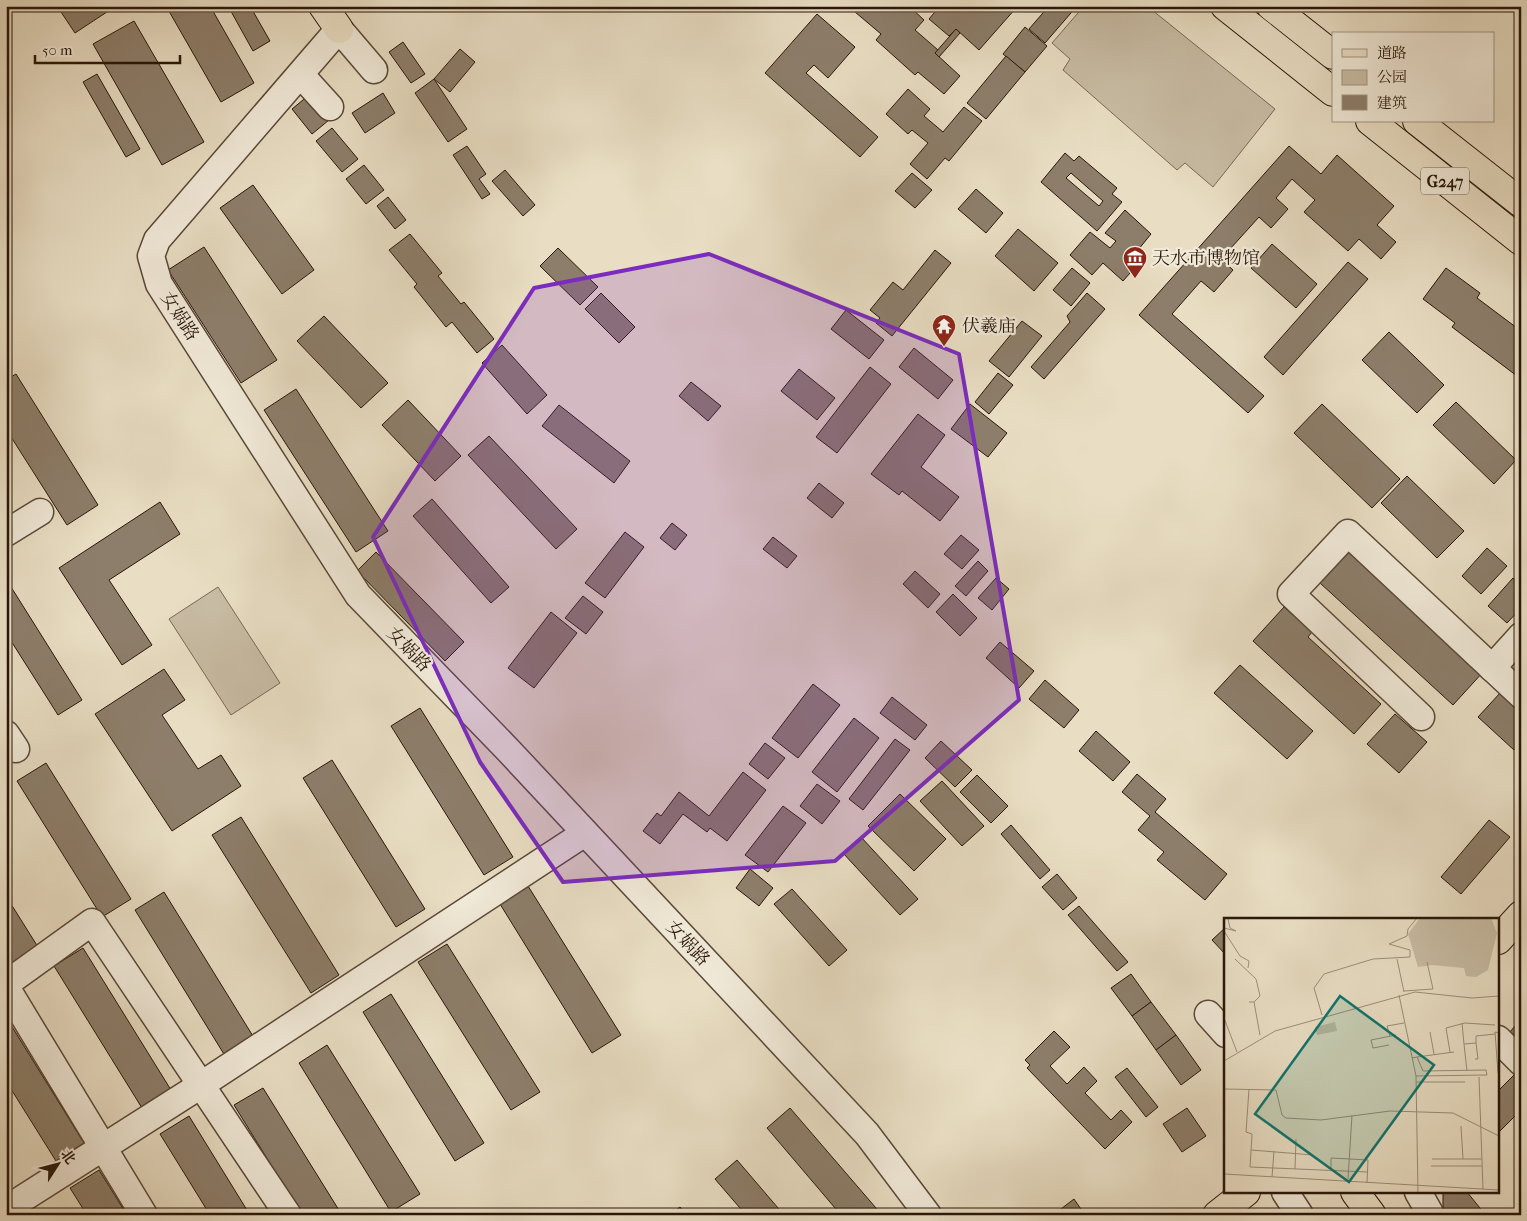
<svg xmlns="http://www.w3.org/2000/svg" width="1527" height="1221" font-family="'IM FELL French Canon','Noto Serif SC',serif">
	<rect width="100%" height="100%" fill="#e9dec4"/>
	<filter id="stains"><feTurbulence type="fractalNoise" baseFrequency=".004" numOctaves="4"/><feColorMatrix values="0 0 0 0 .2 0 0 0 0 .09 0 0 0 0 .02 0 0 0 .5 -.17"/></filter>
	<radialGradient id="worn" r=".72"><stop offset=".6" stop-color="#630" stop-opacity="0"/><stop offset="1" stop-color="#630" stop-opacity=".3"/></radialGradient>
	<g fill="#c8bca4" stroke="#786957">
		<path d="M1084,6h63l128,103 -62,78 -28,-24 -8,7 -114,-100 7,-11 -18,-16z"/>
		<path d="M218,587l62,96 -49,32 -62,-96z"/>
	</g>
	<g fill="#8d7e6b" stroke="#29160a" fill-rule="evenodd">
		<path d="M57,6h59l-41,27z"/>
		<path d="M166,6h44l44,77 -33,19z"/>
		<path d="M228,6h22l20,35 -17,10z"/>
		<path d="M848,6h61l15,14 -9,10 23,20 -3,3 25,23 -16,18 -26,-22 -3,3 -39,-35 5,-6z"/>
		<path d="M940,6h73l3,2 -37,42 -23,-21 -7,7 -20,-17z"/>
		<path d="M1049,6h28l-32,37 -16,-14z"/>
		<path d="M817,14l38,33 -27,31 -14,-13 -8,8 72,64 -18,20 -95,-84z"/>
		<path d="M134,21l70,121 -42,23 -69,-121z"/>
		<path d="M1025,27l22,19 -22,26 -22,-18z"/>
		<path d="M956,29l4,4 -21,24 -4,-4z"/>
		<path d="M403,42l22,32 -14,9 -22,-31z"/>
		<path d="M460,49l15,13 -25,30 -16,-13z"/>
		<path d="M1006,56l19,16 -39,47 -19,-16z"/>
		<path d="M97,74l43,75 -14,8 -43,-75z"/>
		<path d="M434,79l33,50 -19,13 -33,-49z"/>
		<path d="M908,89l22,20 -6,7 19,16 21,-25 18,14 -33,40 -4,-3 -18,21 -17,-15 18,-21 -16,-13 -4,4 -22,-20z"/>
		<path d="M383,93l12,20 -30,20 -13,-20z"/>
		<path d="M309,95l20,25 -17,14 -20,-25z"/>
		<path d="M332,128l26,31 -16,13 -26,-31z"/>
		<path d="M467,146l19,28 -7,5 11,15 -8,5 -29,-44z"/>
		<path d="M1289,146l32,28 16,-19 57,51 -17,19 19,17 -15,17 -22,-20 -11,12 -44,-39 11,-12 -23,-21 -16,19 12,11 -17,19 -12,-11 -38,42 12,11 -19,22 -13,-11 -29,33 92,82 -16,17 -109,-98z"/>
		<path d="M1065,153l9,8 5,-5 38,32 -5,6 10,8 -25,29 -56,-49zM1071,173l32,28 -4,5 -33,-28z"/>
		<path d="M364,165l20,25 -18,14 -20,-25z"/>
		<path d="M505,170l30,35 -12,11 -31,-35z"/>
		<path d="M912,173l20,17 -17,18 -20,-17z"/>
		<path d="M253,185l61,85 -32,24 -62,-86z"/>
		<path d="M976,189l27,24 -17,20 -28,-24z"/>
		<path d="M388,197l18,23 -11,9 -18,-23z"/>
		<path d="M1125,210l26,24 -13,16 7,6 -22,25 -20,-18 -11,12 -22,-20 20,-23 20,16 6,-7 -11,-8z"/>
		<path d="M1018,229l40,34 -24,28 -39,-35z"/>
		<path d="M410,234l32,39 -4,3 23,28 3,-2 30,37 -17,14 -25,-31 -6,5 -32,-40 3,-3 -28,-34z"/>
		<path d="M1272,244l45,40 -21,24 -45,-40z"/>
		<path d="M204,247l73,113 -36,23 -73,-113z"/>
		<path d="M558,248l40,39 -18,18 -40,-39z"/>
		<path d="M935,250l16,13 -59,73 -16,-13 4,-5 -10,-8 23,-28 10,8z"/>
		<path d="M1348,262l20,17 -85,96 -19,-18z"/>
		<path d="M1072,268l18,15 -19,23 -18,-16z"/>
		<path d="M1446,268l34,25 -3,5 44,33v48l-69,-52 3,-4 -32,-24z"/>
		<path d="M601,293l34,34 -16,16 -34,-34z"/>
		<path d="M1087,293l18,16 -61,70 -13,-12 39,-45 -3,-6z"/>
		<path d="M846,310l38,30 -15,19 -38,-30z"/>
		<path d="M324,316l64,67 -27,25 -64,-67z"/>
		<path d="M1022,321l20,15 -33,41 -20,-16z"/>
		<path d="M1389,332l55,53 -27,28 -55,-53z"/>
		<path d="M502,345l45,50 -20,19 -45,-51z"/>
		<path d="M914,348l39,32 -15,19 -39,-32z"/>
		<path d="M870,367l21,17 -54,69 -21,-16z"/>
		<path d="M799,369l36,29 -18,22 -36,-29z"/>
		<path d="M998,373l15,12 -24,29 -14,-12z"/>
		<path d="M16,374l82,131 -31,20 -61,-96v-49z"/>
		<path d="M691,382l30,24 -13,15 -29,-25z"/>
		<path d="M296,389l92,142 -32,21 -92,-142z"/>
		<path d="M408,400l53,56 -26,25 -53,-56z"/>
		<path d="M1456,402l60,58 -22,24 -61,-59z"/>
		<path d="M970,404l37,29 -19,24 -37,-28z"/>
		<path d="M1322,404l78,75 -28,29 -78,-75z"/>
		<path d="M559,405l71,56 -16,22 -72,-57z"/>
		<path d="M918,414l27,21 -24,32 38,30 -19,24 -38,-30 -3,4 -28,-21z"/>
		<path d="M489,436l88,93 -21,20 -88,-94z"/>
		<path d="M1407,476l57,55 -27,27 -56,-55z"/>
		<path d="M819,483l25,20 -12,15 -25,-20z"/>
		<path d="M432,499l77,88 -18,16 -78,-87z"/>
		<path d="M160,502l20,32 -71,46 43,65 -30,20 -63,-97z"/>
		<path d="M672,523l15,12 -12,15 -15,-12z"/>
		<path d="M625,532l19,15 -39,51 -20,-15z"/>
		<path d="M961,535l18,15 -17,19 -18,-15z"/>
		<path d="M773,537l24,19 -10,12 -24,-19z"/>
		<path d="M1487,548l20,18 -26,28 -19,-18z"/>
		<path d="M1351,549l133,122 -31,34 -133,-122z"/>
		<path d="M376,552l88,90 -19,19 -88,-90z"/>
		<path d="M978,561l10,10 -22,25 -11,-10z"/>
		<path d="M915,571l25,23 -12,14 -25,-24z"/>
		<path d="M996,578l13,11 -17,21 -14,-12z"/>
		<path d="M1513,578l8,7v23l-14,15 -19,-17z"/>
		<path d="M6,579l76,121 -24,15 -52,-82z"/>
		<path d="M953,594l24,24 -17,18 -24,-24z"/>
		<path d="M583,596l20,16 -17,22 -21,-16z"/>
		<path d="M1284,607l28,25 -4,5 73,67 -27,30 -101,-93z"/>
		<path d="M551,612l26,21 -43,55 -26,-20z"/>
		<path d="M1000,642l34,29 -15,17 -33,-30z"/>
		<path d="M1240,665l73,66 -26,28 -73,-66z"/>
		<path d="M164,669l21,31 -23,15 36,54 23,-14 20,31 -69,45 -77,-117z"/>
		<path d="M1045,680l34,30 -15,18 -35,-29z"/>
		<path d="M813,684l27,21 -42,53 -26,-20z"/>
		<path d="M1501,692l20,18v33l-7,7 -36,-33z"/>
		<path d="M892,697l35,28 -12,15 -35,-27z"/>
		<path d="M420,708l93,149 -29,18 -93,-149z"/>
		<path d="M1395,714l32,28 -28,31 -32,-29z"/>
		<path d="M854,718l25,20 -42,54 -25,-20z"/>
		<path d="M1096,731l34,31 -17,19 -34,-30z"/>
		<path d="M895,739l15,11 -47,60 -14,-11z"/>
		<path d="M941,741l31,29 -17,17 -30,-29z"/>
		<path d="M765,743l20,15 -17,21 -19,-15z"/>
		<path d="M332,760l93,149 -29,18 -93,-149z"/>
		<path d="M46,763l85,136 -29,18 -85,-136z"/>
		<path d="M743,772l23,18 -39,51 -17,-13 -3,4 -24,-18 -23,30 -17,-13 14,-18 4,3 18,-24 30,24z"/>
		<path d="M1137,774l29,25 -11,13 72,62 -22,26 -48,-40 7,-8 -26,-22 12,-14 -28,-24z"/>
		<path d="M977,775l31,31 -17,17 -31,-31z"/>
		<path d="M942,781l42,45 -22,20 -42,-45z"/>
		<path d="M817,784l23,17 -18,23 -22,-18z"/>
		<path d="M900,794l46,45 -32,32 -46,-45z"/>
		<path d="M783,806l23,17 -38,49 -23,-17z"/>
		<path d="M241,817l98,158 -28,18 -99,-158z"/>
		<path d="M1489,820l21,17 -49,57 -20,-17z"/>
		<path d="M1011,825l39,45 -10,9 -39,-45z"/>
		<path d="M861,837l57,62 -18,16 -57,-62z"/>
		<path d="M750,869l23,19 -14,18 -23,-18z"/>
		<path d="M1057,874l20,24 -14,12 -21,-23z"/>
		<path d="M528,886l93,149 -29,18 -92,-149z"/>
		<path d="M792,889l55,61 -18,16 -55,-62z"/>
		<path d="M164,892l92,149 -29,18 -92,-149z"/>
		<path d="M6,896l37,59 -29,18 -8,-13z"/>
		<path d="M1079,906l49,56 -11,9 -49,-56z"/>
		<path d="M1226,927v28l-14,-15z"/>
		<path d="M447,944l93,148 -29,18 -93,-148z"/>
		<path d="M83,948l88,142 -29,18 -88,-142z"/>
		<path d="M1131,974l20,28 -19,14 -21,-28z"/>
		<path d="M391,994l93,149 -29,18 -92,-149z"/>
		<path d="M1151,1002l25,33 -20,15 -24,-34z"/>
		<path d="M6,1017l78,126 -28,18 -50,-80z"/>
		<path d="M1521,1019v25l-12,-11z"/>
		<path d="M1054,1031l16,16 -20,19 17,18 17,-17 13,14 -12,12 26,27 10,-10 11,12 -27,27 -78,-81 3,-3 -5,-5z"/>
		<path d="M1176,1035l25,35 -20,15 -25,-35z"/>
		<path d="M327,1045l93,149 -29,18 -92,-149z"/>
		<path d="M1127,1068l31,39 -12,10 -31,-40z"/>
		<path d="M1517,1072l4,3v35l-23,23v-42z"/>
		<path d="M263,1088l79,127h-40l-68,-110z"/>
		<path d="M790,1108l92,107h-41l-74,-87z"/>
		<path d="M1187,1108l19,28 -24,16 -19,-28z"/>
		<path d="M189,1116l61,99h-40l-50,-81z"/>
		<path d="M737,1160l47,55h-38l-31,-36z"/>
		<path d="M99,1170l28,45h-40l-17,-27z"/>
		<path d="M1443,1192h24l17,21 -1,2h-36l-4,-6z"/>
		<path d="M1074,1199l11,16h-32z"/>
		<path d="M680,1207l7,8h-17z"/>
	</g>
	<g fill="none" stroke-linecap="round" stroke-linejoin="round">
		<g stroke="#594838" stroke-width="29">
			<g id="minor">
				<path d="M374,70l-35,-41 -182,211 -6,16 8,28 199,311 151,156 358,383 61,81"/>
				<path d="M301,75l29,32"/>
				<path d="M6,533l34,-21"/>
				<path d="M1492,668l29,-32"/>
				<path d="M1421,717l-130,-123 57,-61 173,162"/>
				<path d="M6,734l10,15"/>
				<path d="M6,984l86,-62 196,293"/>
				<path d="M6,987l138,228"/>
				<path d="M1208,1014l18,20"/>
				<path d="M1498,1039l23,23"/>
				<path d="M1285,1192l15,23"/>
				<path d="M1418,1192l13,23"/>
				<path d="M22,1199l179,-114 384,-252"/>
			</g>
		</g>
		<g stroke="#29160a" stroke-width="30">
			<g id="major">
				<path d="M323,6l16,23"/>
				<path d="M1498,940l23,-25"/>
				<path d="M1355,1192l17,23"/>
				<path d="M1217,1215l29,-23"/>
			</g>
		</g>
		<g stroke="#29160a" stroke-width="30">
			<g id="highway">
				<path d="M1225,6l108,86"/>
				<path d="M1271,6l62,49"/>
				<path d="M1370,121l151,120"/>
				<path d="M1417,121l104,82"/>
			</g>
		</g>
		<use href="#minor" stroke="#f1ead9" stroke-width="26"/>
		<use href="#major" stroke="#e9dec4" stroke-width="28"/>
		<use href="#highway" stroke="#e9dec4" stroke-width="28"/>
	</g>
	<path fill="#7b2cbf" fill-opacity="0.2" stroke="#7b2cbf" stroke-width="4" stroke-linejoin="round" d="M709,254l250,100 60,346 -184,161 -272,21 -83,-120 -107,-225 161,-249z"/>
	<defs>
		<g id="museum-pin" transform="scale(1.25)"><path d="M0 17L-7.5 6A9.5 9.5 0 1 1 7.5 6Z" fill="#8f2418" stroke="#f1ead9"/><path d="M0-6L6-3V-2H-6V-3ZM-5-1h2V3h-2ZM-1-1h2V3h-2ZM3-1h2V3H3ZM-6 4H6V6H-6Z" fill="#fff"/></g>
		<g id="temple-pin" transform="scale(1.25)"><path d="M0 17L-7.5 6A9.5 9.5 0 1 1 7.5 6Z" fill="#8f2418" stroke="#f1ead9"/><path d="M0-6L5-2H3V0L6.5 2.5H4V6H1.5V3h-3V6H-4V2.5H-6.5L-3 0V-2H-5Z" fill="#fff"/></g>
	</defs>
	<g fill-rule="evenodd">
		<use href="#museum-pin" x="1135" y="258"/>
		<use href="#temple-pin" x="944" y="326"/>
	</g>
	<g text-anchor="middle" stroke-width="4.5" stroke-linejoin="round" paint-order="stroke">
		<rect fill="#f1ead9" stroke="#655648" stroke-width="1" x="1421" y="167.5" width="48" height="27" rx="4"/>
		<g font-size="16" font-weight="bold" fill="#29160a">
			<text x="1445" y="187">G247</text>
		</g>
		<g font-size="18" fill="#29160a" stroke="#f1ead9" text-anchor="start">
			<text x="1152" y="264">天水市博物馆</text>
			<text x="962" y="332">伏羲庙</text>
		</g>
		<g font-size="18" fill="#29160a" stroke="#f1ead9">
			<text transform="translate(180 316) rotate(57)" y="6">女娲路</text>
			<text transform="translate(409 649) rotate(46)" y="6">女娲路</text>
			<text transform="translate(688 943) rotate(47)" y="6">女娲路</text>
		</g>
	</g>
	<g transform="translate(1224 918)">
		<rect width="275" height="275" fill="#e9dec4"/>
		<path d="M196,0h71l6,15 -9,37 -12,7 -10,-1 -2,-8 -32,-3 -14,2 -10,-33zM111,104l2,9 -20,4 -2,-8z" fill="#c8bca4"/>
		<path fill="none" stroke="#9c8e7a" stroke-width="1" d="M0,10l12,3 -6,-3 -2,-9M0,13l16,25 9,5 -1,7M11,41l21,20 4,17 -6,6M173,41l7,33M180,73l29,-2 -6,-27M175,77l17,81 2,117M25,84h5l6,33M98,97l-8,-27 10,-14 49,-15 37,-2v-7l-21,-6 18,-8 1,-7 9,-11M0,100l13,34M238,105l2,21M206,114l4,22M166,118l-3,-10 17,-3M165,127l-16,3 -2,-8 25,-5M226,134l-4,-24 19,-5 30,2M193,139l37,-5M188,140l5,-1 6,14 63,-1 1,5M251,141h3l-2,-16M0,143l51,-30 140,-39 57,6 27,-2M243,153l-3,-27 12,-1v-7l19,-2M274,155l-3,-41 4,1M192,158l71,-1M255,159l4,112M192,164h49M0,171l52,1M25,171l-3,43 6,2 -2,33 118,5M52,172l6,25 4,3 35,2 69,-9 63,2 46,23M237,208l2,33M27,232l62,5M208,241h50M207,248h51M71,251l1,-30M107,251v-11l37,2 -1,23M0,256l275,16M48,259l2,-26M124,261l4,-64"/>
		<path fill="#0f766e" fill-opacity="0.15" stroke="#0f766e" stroke-width="2.5" d="M116,78l94,69 -85,117 -94,-68z"/>
		<rect width="275" height="275" fill="none" stroke="#29160a" stroke-width="2.5"/>
	</g>
	<rect width="1527" height="1221" fill="none" stroke="#e9dec4" stroke-width="25"/>
	<rect x="8" y="8" width="1512" height="1206" fill="none" stroke="#29160a" stroke-width="2.5"/>
	<rect x="12" y="12" width="1502" height="1196" fill="none" stroke="#29160a"/>
	<rect x="1332" y="32" width="162" height="90" fill="#f1ead9" stroke="#a19586"/>
	<rect x="1342" y="49" width="25" height="8" fill="#e9dec4" stroke="#a19586"/>
	<text x="1377" y="58" font-size="15" fill="#29160a">道路</text>
	<rect x="1342" y="70" width="25" height="15" fill="#c8bca4" stroke="#a19586"/>
	<text x="1377" y="82" font-size="15" fill="#29160a">公园</text>
	<rect x="1342" y="95" width="25" height="15" fill="#8d7e6b" stroke="#a19586"/>
	<text x="1377" y="108" font-size="15" fill="#29160a">建筑</text>
	<g transform="translate(58 1164) rotate(54)" stroke="#f1ead9" stroke-width="4" paint-order="stroke">
	<path d="M0-4L9 19L0 12L-9 19Z" fill="#29160a"/>
	<text y="-8" font-size="14" font-weight="bold" text-anchor="middle" fill="#29160a">北</text>
	</g>
	<path d="M35 55v8h145v-8" fill="none" stroke="#29160a" stroke-width="2.5"/>
	<text x="42" y="55" font-size="15" fill="#29160a" stroke="#f1ead9" stroke-width="4" paint-order="stroke">50 m</text>
	<rect width="100%" height="100%" filter="url(#stains)"/>
	<rect width="100%" height="100%" fill="url(#worn)"/>
</svg>
